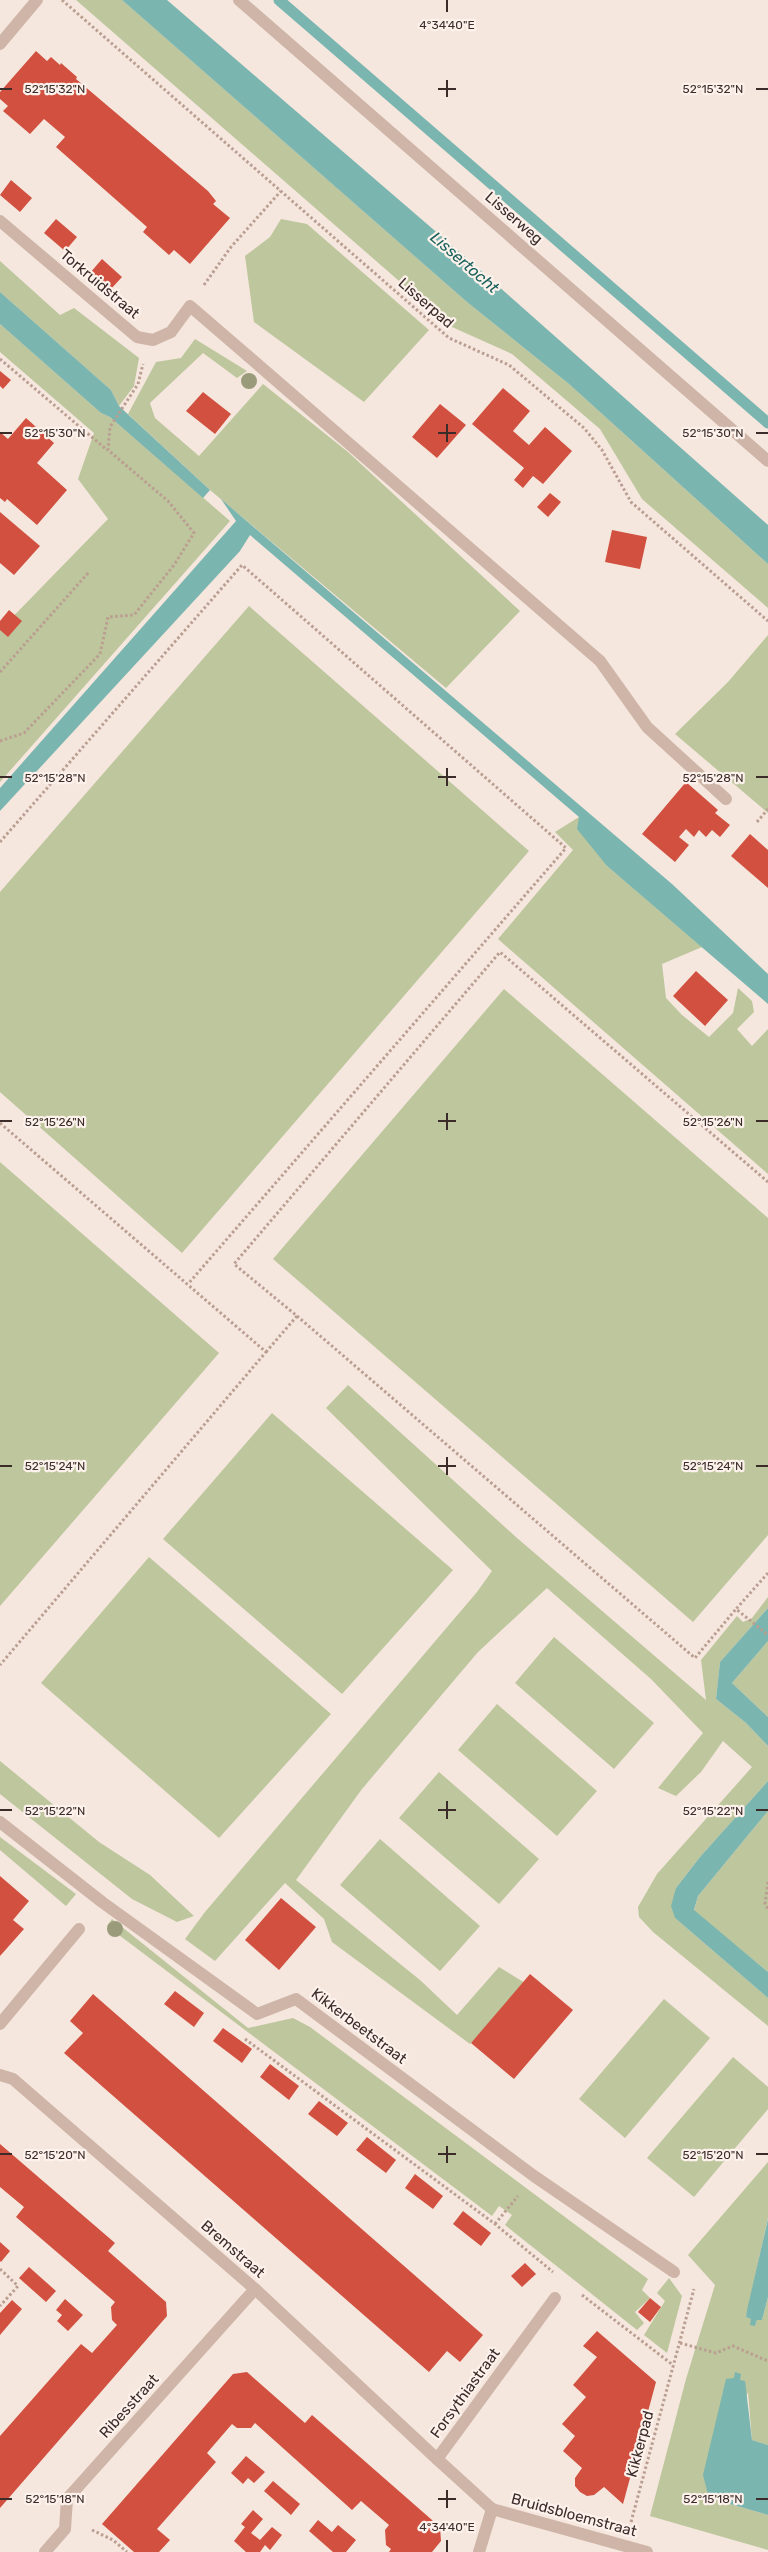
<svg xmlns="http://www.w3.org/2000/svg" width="768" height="2552" font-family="Rubik,sans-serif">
	<rect width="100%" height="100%" fill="#f5e7de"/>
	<g fill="#bdc69c">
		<path d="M76,0h46l345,302 102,82 199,180v44l-126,-109 -42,-70 -88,-75 -60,-27z"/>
		<path d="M281,219l26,5 122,106 -65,72 -110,-80 -9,-66 25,-19z"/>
		<path d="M0,261l60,54 14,-7 65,50 -5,28 -15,20 -8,-16 -111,-98z"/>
		<path d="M0,324l101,89 9,4 120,104 -230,261v-152l108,-111 -30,-40 16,-46 -94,-81z"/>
		<path d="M195,339l52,32 -10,7 -34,-25 -53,50 5,15 44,38 64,-72 85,68 172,159 -74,77 -236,-198 -82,-76 28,-52 25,-4z"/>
		<path d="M249,606l280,245 -347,402 -182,-161v-200z"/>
		<path d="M768,635v178l-93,-79 53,-52z"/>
		<path d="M579,817l28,49 95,81 -40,17 4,34 16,17 27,22 24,-24 5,-25 14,13 2,11 -17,17 15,17 16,-17v145l-270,-235 75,-89 -18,-18z"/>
		<path d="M504,989l264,229v317l-75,87 -420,-363z"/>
		<path d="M0,1162l219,191 -219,253z"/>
		<path d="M348,1385l169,153 189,162 -5,-40 36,-44 6,6 9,-4 16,-21v11l-48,54 -4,37 30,24 22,23v35l-68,76 -24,31 -1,30 93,80v28l-115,-94 -14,-15 -1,-10 19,-33 95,-107 -29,-26 -22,31 -25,24 -18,-8 45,-55 -52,-54 -104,-91 -69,64 -116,137 -66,91 124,100 37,35 42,-48 26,16 -55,61 -138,-102 -8,-23 -39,-36 -70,78 -30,-22 20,-27 272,-320 15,-21 -166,-163z"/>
		<path d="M272,1413l181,157 -111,124 -179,-155z"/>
		<path d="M149,1557l182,157 -112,124 -178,-155z"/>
		<path d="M554,1637l100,86 -40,46 -99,-86z"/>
		<path d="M768,1641v76l-36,-34z"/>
		<path d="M497,1704l100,87 -40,45 -99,-86z"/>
		<path d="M0,1761l99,81 51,33 44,41 -17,6 -45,-23 -132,-105z"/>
		<path d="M439,1772l100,87 -40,45 -100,-86z"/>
		<path d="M768,1811v161l-74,-61 4,-15z"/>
		<path d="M0,1837l76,57 -10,12 -66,-56z"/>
		<path d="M380,1839l100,87 -40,45 -100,-86z"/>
		<path d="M112,1919l136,109 45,-10 17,9 338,252 -6,11 8,8 -15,14 9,11 -7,7 -132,-105 7,-10 -13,-9 -7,10 -385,-290z"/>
		<path d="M664,1999l46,39 -85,100 -46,-39z"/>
		<path d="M733,2057l35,30v22l-74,88 -47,-39z"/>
		<path d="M768,2162v56l-22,99 6,2 3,7 2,-6h5l6,-23v148l-16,-5 -4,-48 -39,106 59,17v35l-118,-34 36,-137 29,-94 -27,-30z"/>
		<path d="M669,2278l13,18 -15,57 -23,-18 21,-34 -8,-8z"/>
	</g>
	<g fill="#7ab5b0">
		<path d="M122,0h45l296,255 305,270v39l-199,-180 -102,-82z"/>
		<path d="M0,292l111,98 8,16 91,84 -7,8 -93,-81 -9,-4 -101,-89z"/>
		<path d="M221,499l451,385 96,90v30l-161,-138 -30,-37 2,-12 -329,-282 -10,16 -240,260v-23l236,-267z"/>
		<path d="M768,1608v33l-36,42 36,34v29l-22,-23 -30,-24 4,-37z"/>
		<path d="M768,1781v30l-70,85 -4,14 74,62v26l-93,-80 -4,-12 5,-18 24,-31z"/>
		<path d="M768,2219v78l-6,23h-5l-2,6 -5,-1 1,-6 -5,-2 1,-7z"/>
		<path d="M735,2372l6,2 -1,6 5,1 7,59 16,5v70l-59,-17 -6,-23 23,-96 8,-1z"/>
	</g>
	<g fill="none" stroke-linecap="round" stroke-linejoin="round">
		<path stroke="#7ab5b0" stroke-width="11" d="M279,0l489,423"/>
	</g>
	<g fill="#d2503f">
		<path d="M36,51l11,10 4,-4 9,8 1,-2 16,14 -1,2 132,112 8,10 -3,3 17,14 -40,46 -16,-14 -5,5 -26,-23 4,-5 -91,-80 9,-10 -21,-18 -14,15 -27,-23 5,-5 -8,-7v-7z"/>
		<path d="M11,180l21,18 -12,14 -20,-17z"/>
		<path d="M56,219l21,18 -12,14 -21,-18z"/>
		<path d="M102,259l20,18 -12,13 -20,-17z"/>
		<path d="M0,371l11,9 -8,9 -3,-3z"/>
		<path d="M503,388l27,23 -17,20 16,14 16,-18 27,24 -29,33 -10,-8 -10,12 -9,-8 10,-12 -52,-44z"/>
		<path d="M203,392l28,22 -16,20 -29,-23z"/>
		<path d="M440,404l26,21 -29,33 -25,-21z"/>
		<path d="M26,418l28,25 -17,20 30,27 -30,35 -30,-26 -2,3 -5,-4v-66l8,7z"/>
		<path d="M550,493l11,9 -13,15 -11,-10z"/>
		<path d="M0,512l40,34 -26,29 -14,-12z"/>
		<path d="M612,530l35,7 -7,32 -35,-7z"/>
		<path d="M9,610l13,11 -14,16 -8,-7v-9z"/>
		<path d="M686,782l32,28 -3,3 15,12 -10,12 -8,-7 -6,7 -7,-7 -5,7 -8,-8 -7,8 10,8 -14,17 -33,-28z"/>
		<path d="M750,834l18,16v38l-37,-32z"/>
		<path d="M696,971l32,29 -23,26 -32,-30z"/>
		<path d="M0,1876l29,25 -16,19 11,9 -24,27z"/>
		<path d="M281,1898l35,29 -37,43 -34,-30z"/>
		<path d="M530,1974l43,36 -59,69 -43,-36z"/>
		<path d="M175,1991l29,22 -10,14 -30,-23z"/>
		<path d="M93,1994l390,341 -23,27 -13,-11 -18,21 -365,-319 19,-20 -13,-12z"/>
		<path d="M223,2028l29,21 -10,14 -29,-22z"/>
		<path d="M270,2064l29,22 -10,14 -29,-23z"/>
		<path d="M319,2101l29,22 -11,13 -29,-22z"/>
		<path d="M367,2137l29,23 -10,13 -30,-23z"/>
		<path d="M0,2144l115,99 -7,8 58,51 1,14 -167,192v-72l81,-92 11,9 25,-28 -5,-5 -1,-13 4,-5 -99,-85 8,-10 -24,-20z"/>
		<path d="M415,2174l28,22 -10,13 -28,-21z"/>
		<path d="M463,2211l28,22 -10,13 -28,-22z"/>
		<path d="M0,2242l10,9 -9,11 -1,-1z"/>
		<path d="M525,2263l11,11 -14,13 -11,-11z"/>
		<path d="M29,2267l27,24 -10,11 -27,-24z"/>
		<path d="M650,2298l11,9 -11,15 -12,-10z"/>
		<path d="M65,2299l18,16 -15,16 -11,-10 5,-6 -6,-5z"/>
		<path d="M12,2300l10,9 -22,26v-22z"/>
		<path d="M597,2331l59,51 -33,122 -19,-17 -10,8 -7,1 -7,-4 -5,-6v-8l7,-10 -19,-17 12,-15 -13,-12 24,-27 -13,-12 24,-28 -14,-11z"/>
		<path d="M247,2372l58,51 7,-8 128,112 1,14 -9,11h-43l2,-3 -5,-4 -1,-15 4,-5 -28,-24 -9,9 -97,-87 -4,5h-14l-5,-4 -25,29 9,9 -59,67 13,11 -11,12h-25l-32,-28 131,-150z"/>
		<path d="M246,2456l19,16 -11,11 -6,-5 -5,6 -12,-11z"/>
		<path d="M273,2481l27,23 -9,11 -27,-24z"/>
		<path d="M253,2510l10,9 -12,14 9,7 12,-13 10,8 -12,15 -5,-5 -5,7h-14l-12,-11 11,-14 -4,-3z"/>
		<path d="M318,2520l14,12 6,-7 18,15 -10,12h-13l-24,-21z"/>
	</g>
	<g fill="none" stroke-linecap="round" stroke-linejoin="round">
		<g stroke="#bb9e92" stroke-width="3" stroke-dasharray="2.5 2.5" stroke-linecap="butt">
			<path d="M62,0l387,338 60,27 75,63 18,22 29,52 137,119"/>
			<path d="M204,285l27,-38 50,-56"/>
			<path d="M0,359l107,91"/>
			<path d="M0,672l89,-100"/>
			<path d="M0,741l24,-8 76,-79 8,-37 26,-2 40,-50 20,-32 -26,-32 -60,-51 2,-23 28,-43 5,-20"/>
			<path d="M757,822l11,-13"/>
			<path d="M0,842l242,-277 324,283 -378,436"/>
			<path d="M0,1123l266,229 -266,313"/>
			<path d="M297,1316l398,342 41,-49"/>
			<path d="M266,1352l31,-36 -63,-52 266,-312 268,230"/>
			<path d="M768,1573l-32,36 32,26"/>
			<path d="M768,1882l-3,22 3,5"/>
			<path d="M245,2039l250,185 58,48"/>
			<path d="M495,2224l23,-28"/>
			<path d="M0,2269l18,17 -18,20"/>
			<path d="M582,2295l91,70"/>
			<path d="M680,2343l36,10 17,-7 35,15"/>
			<path d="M631,2522l63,-233"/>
			<path d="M92,2530l21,10 14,12"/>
		</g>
		<path stroke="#cfb5a8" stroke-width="12" d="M248,356l352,305 47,66 79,72"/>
		<path stroke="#cfb5a8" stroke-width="12" d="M0,44l37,-44"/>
		<g stroke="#cfb5a8" stroke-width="12">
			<path d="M0,221l137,116 16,3 18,-8 19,-26 58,50"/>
			<path d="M0,1822l102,80 155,112 39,-15 238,177 140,96"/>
			<path d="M0,2024l79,-95"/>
			<path d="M0,2075l13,4 242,210 182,170"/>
			<path d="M492,2509l155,43"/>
			<path d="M45,2552l20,-23 2,-30 188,-210"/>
			<path d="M479,2552l13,-43 -55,-50 118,-161"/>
		</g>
		<path stroke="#cfb5a8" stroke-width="12" d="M239,0l529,461"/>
	</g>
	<g fill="#9a9b7b">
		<circle cx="249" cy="381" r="8"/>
		<circle cx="115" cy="1929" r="8"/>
	</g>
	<path fill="none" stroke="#3b2c29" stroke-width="2" d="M447,0v12M447,80v17M0,89h12M438,89h18M756,89h12M447,424v18M0,433h12M438,433h18M756,433h12M447,768v18M0,777h12M438,777h18M756,777h12M447,1113v17M0,1121h12M438,1121h18M756,1121h12M447,1457v18M0,1466h12M438,1466h18M756,1466h12M447,1801v18M0,1810h12M438,1810h18M756,1810h12M447,2146v17M0,2154h12M438,2154h18M756,2154h12M447,2490v18M0,2499h12M438,2499h18M756,2499h12M447,2540v12"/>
	<g text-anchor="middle" stroke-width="4.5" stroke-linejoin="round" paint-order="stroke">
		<g font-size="15" fill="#3b2c29" stroke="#fcf2eb">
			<text transform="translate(514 218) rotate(41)" y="5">Lisserweg</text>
			<text transform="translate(100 284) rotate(40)" y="5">Torkruidstraat</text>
			<text transform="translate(426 303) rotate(41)" y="5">Lisserpad</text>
			<text transform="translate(359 2026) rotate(37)" y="5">Kikkerbeetstraat</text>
			<text transform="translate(233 2249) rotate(41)" y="5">Bremstraat</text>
			<text transform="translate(465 2393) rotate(-54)" y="5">Forsythiastraat</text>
			<text transform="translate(129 2406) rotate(-48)" y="5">Ribesstraat</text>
			<text transform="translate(640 2444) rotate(-75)" y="5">Kikkerpad</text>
			<text transform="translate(574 2515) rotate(15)" y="5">Bruidsbloemstraat</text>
		</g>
		<g font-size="16" font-style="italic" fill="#19625d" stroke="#fcf2eb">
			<text transform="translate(465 262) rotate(41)" y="6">Lissertocht</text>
		</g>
	</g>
	<g font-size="12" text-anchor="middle" fill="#3b2c29" stroke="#fcf2eb" stroke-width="4.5" stroke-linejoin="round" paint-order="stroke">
		<text x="447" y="29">4°34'40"E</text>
		<text x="55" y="93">52°15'32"N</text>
		<text x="713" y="93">52°15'32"N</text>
		<text x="55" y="437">52°15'30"N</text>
		<text x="713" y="437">52°15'30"N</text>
		<text x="55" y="782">52°15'28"N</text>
		<text x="713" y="782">52°15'28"N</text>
		<text x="55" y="1126">52°15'26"N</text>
		<text x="713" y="1126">52°15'26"N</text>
		<text x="55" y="1470">52°15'24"N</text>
		<text x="713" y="1470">52°15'24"N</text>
		<text x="55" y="1815">52°15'22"N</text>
		<text x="713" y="1815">52°15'22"N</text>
		<text x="55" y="2159">52°15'20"N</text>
		<text x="713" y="2159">52°15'20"N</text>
		<text x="55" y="2503">52°15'18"N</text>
		<text x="713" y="2503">52°15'18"N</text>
		<text x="447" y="2531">4°34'40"E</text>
	</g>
</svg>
